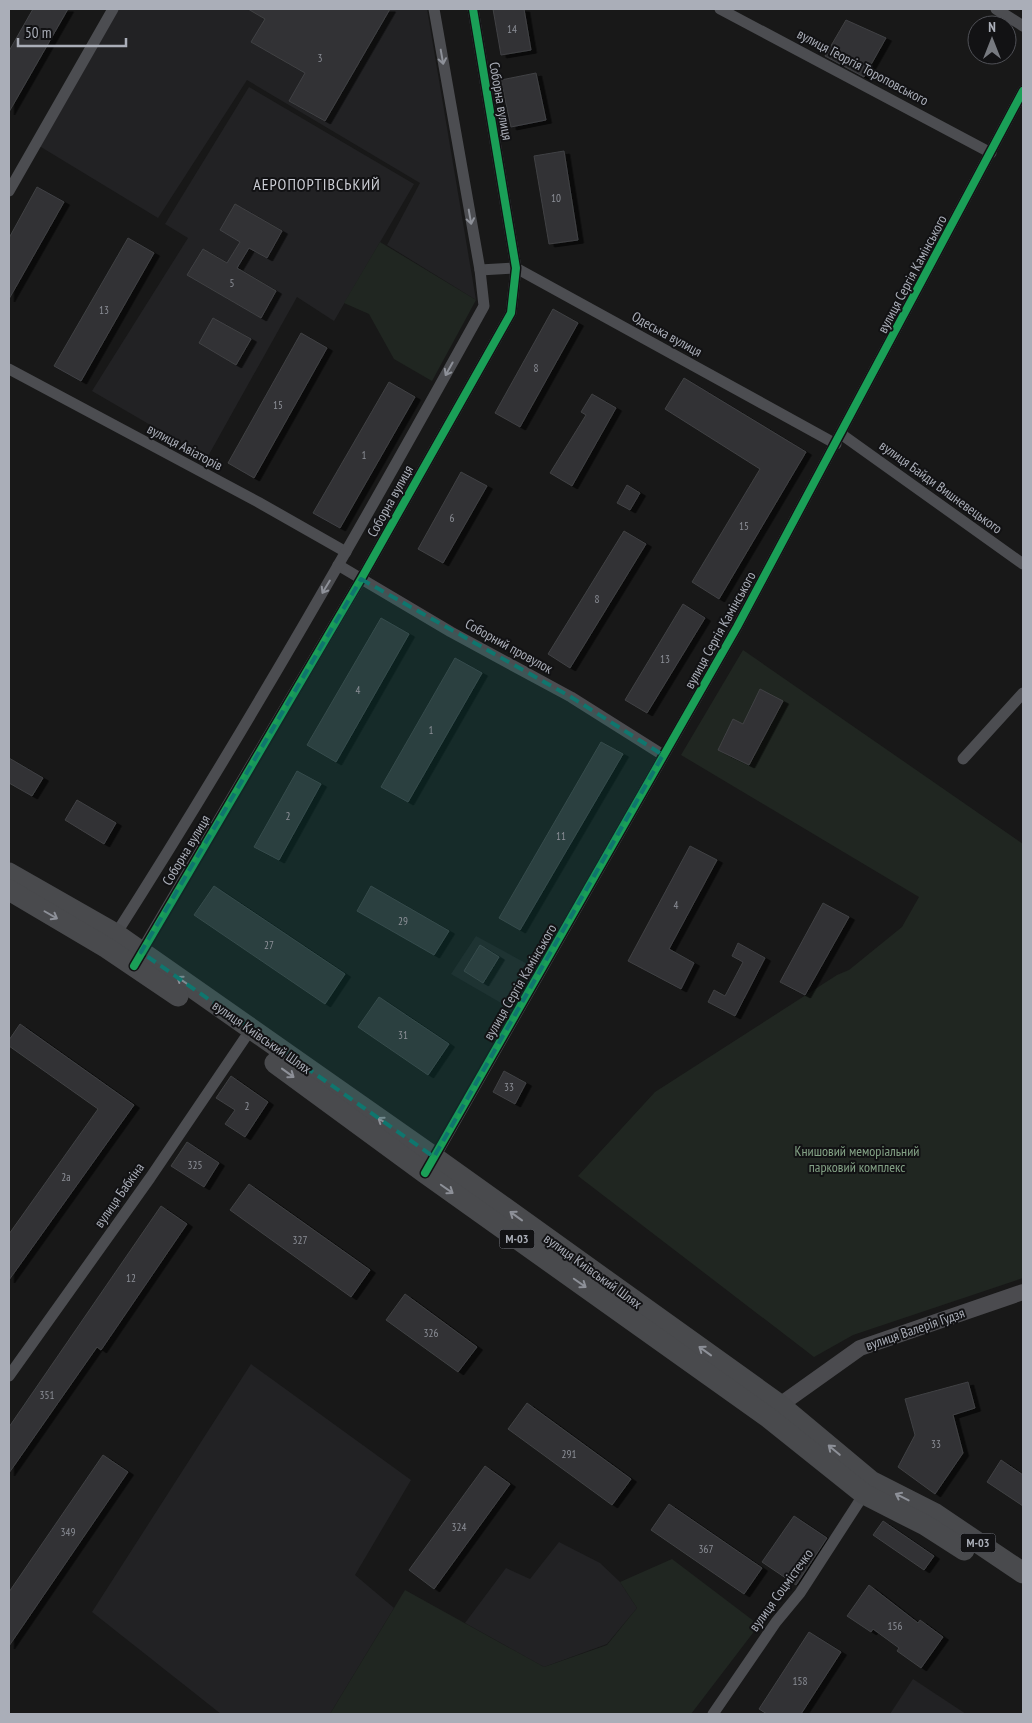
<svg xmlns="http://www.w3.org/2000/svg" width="1032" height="1723" font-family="'PT Sans Narrow',sans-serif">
	<defs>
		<filter id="shadow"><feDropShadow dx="5.5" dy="3" stdDeviation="0" flood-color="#0009"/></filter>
	</defs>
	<rect width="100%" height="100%" fill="#181818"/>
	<g fill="#222224">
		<path d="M118,9h309l49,291 -89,-55 33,-62 -173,-103 -89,138 -122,-74z"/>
		<path d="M249,87l165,97 -80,137 -37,-24 -90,161 -115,-67 96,-153 -23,-14z"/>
		<path d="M476,936l55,30 -23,41 -57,-33z"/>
		<path d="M251,1364l160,116 -56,95 39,33 -64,106h-109l-129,-102z"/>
		<path d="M559,1542l41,21 20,19 17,26 -30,36 -63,23 -79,-44 41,-55 24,11z"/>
		<path d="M913,1679l53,35h-76z"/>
	</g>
	<g fill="#202621">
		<path d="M380,242l96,58 -44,81 -38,-22 -25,-45 -25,-11z"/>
		<path d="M743,650l280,194v434l-170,57 -39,22 -236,-181 77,-84 182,-117 12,-5 53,-43 17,-30 -238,-142z"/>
		<path d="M672,1559l87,66 -68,89h-361l75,-124 139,77 63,-22 30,-37 -17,-26z"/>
	</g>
	<g fill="#323234" stroke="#404144" filter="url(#shadow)">
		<path d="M33,9h35l-59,103v-61z"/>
		<path d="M248,9h142l-65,112 -36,-20 16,-28 -54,-31 14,-23z"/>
		<path d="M493,9h31l7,41 -30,5z"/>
		<path d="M846,20l40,18 -22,39 -39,-21z"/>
		<path d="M536,73l10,47 -35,7 -10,-47z"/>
		<path d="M564,151l14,89 -29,4 -15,-88z"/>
		<path d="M37,187l27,15 -55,97v-61z"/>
		<path d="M235,204l47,27 -15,27 -18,-10 -12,20 39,23 -15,27 -74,-43 16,-26 24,14 13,-21 -20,-12z"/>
		<path d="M128,238l26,15 -73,128 -27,-15z"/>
		<path d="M553,309l25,14 -58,104 -25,-14z"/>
		<path d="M213,318l38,21 -15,26 -37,-22z"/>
		<path d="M301,333l26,15 -73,130 -26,-15z"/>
		<path d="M684,378l122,74 -87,147 -27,-17 68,-113 -95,-60z"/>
		<path d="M389,382l26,15 -75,131 -27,-15z"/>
		<path d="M592,394l24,14 -44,78 -22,-13 36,-58 -5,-3z"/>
		<path d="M461,472l26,14 -44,77 -25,-14z"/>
		<path d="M627,485l13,8 -10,17 -13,-7z"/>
		<path d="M624,531l22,13 -76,124 -22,-14z"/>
		<path d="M683,604l22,14 -58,95 -22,-13z"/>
		<path d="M381,618l28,16 -73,128 -29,-17z"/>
		<path d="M455,658l27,15 -74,129 -27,-15z"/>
		<path d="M760,689l23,12 -34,64 -31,-15 15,-31 10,5z"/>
		<path d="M601,742l22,12 -103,176 -21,-12z"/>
		<path d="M9,758l34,20 -11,18 -23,-13z"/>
		<path d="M297,771l24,13 -42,76 -25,-13z"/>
		<path d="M77,800l39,23 -12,21 -39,-24z"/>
		<path d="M690,846l27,14 -48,89 25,14 -13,26 -53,-28z"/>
		<path d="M214,886l131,88 -20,30 -131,-89z"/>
		<path d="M371,886l78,45 -15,24 -77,-44z"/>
		<path d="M823,903l26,14 -44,78 -25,-13z"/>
		<path d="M738,943l27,15 -30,58 -27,-14 6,-12 11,6 18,-34 -11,-6z"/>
		<path d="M480,945l19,12 -16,26 -19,-12z"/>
		<path d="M379,997l70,47 -21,31 -70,-48z"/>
		<path d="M20,1024l114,81 -125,175v-46l89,-125 -89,-63v-6z"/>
		<path d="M504,1071l22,12 -11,21 -22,-12z"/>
		<path d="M231,1076l37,26 -23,35 -20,-13 10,-14 -19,-12z"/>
		<path d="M187,1142l32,21 -15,24 -33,-21z"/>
		<path d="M249,1184l121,86 -19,27 -121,-87z"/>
		<path d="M161,1206l26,18 -86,126 -4,-3 -88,126v-46z"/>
		<path d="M405,1294l72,53 -19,25 -72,-52z"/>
		<path d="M968,1382l7,26 -22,7 10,38 -28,41 -37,-27 17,-32 -10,-36z"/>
		<path d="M527,1403l104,76 -19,26 -104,-76z"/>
		<path d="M103,1455l25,17 -119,174v-54z"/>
		<path d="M1001,1460l22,15v31l-36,-24z"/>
		<path d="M485,1466l25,18 -76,105 -25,-19z"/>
		<path d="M669,1504l93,64 -18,26 -93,-64z"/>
		<path d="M794,1516l33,22 -31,47 -34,-23z"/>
		<path d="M883,1521l51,35 -10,14 -51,-35z"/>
		<path d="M869,1585l49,38 2,-3 23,17 -22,31 -24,-17 2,-3 -26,-19 -2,3 -24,-16z"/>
		<path d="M809,1632l32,20 -40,62h-34l-8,-5z"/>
	</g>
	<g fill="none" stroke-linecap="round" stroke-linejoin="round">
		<g stroke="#4c4d51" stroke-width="11">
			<path d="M720,9l271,144"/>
			<path d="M996,9l27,17"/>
			<path d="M9,191l104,-182"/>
			<path d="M480,270l36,-2 320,176"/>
			<path d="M9,369l249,133 88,50"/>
			<path d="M841,434l182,130"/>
			<path d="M338,565l113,67 120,65 92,58"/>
			<path d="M963,759l60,-66"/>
			<path d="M114,937c131,-205 252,-418 370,-631l-4,-36 -46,-261"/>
			<path d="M139,955l222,-376 150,-266 5,-45 -43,-259"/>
			<path d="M432,1162l305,-535 286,-536"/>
			<path d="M9,1376l141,-198 101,-149"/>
			<path d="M713,1714l63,-92 24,-29 66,-102"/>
		</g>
		<path stroke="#4b4b4f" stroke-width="16" d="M774,1413l6,-8 80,-57 163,-56"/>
		<g stroke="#494a4d" stroke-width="21">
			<path d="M9,873l107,61 318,223 346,248 91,76 63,32 89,60"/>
			<path d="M9,890l98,58 71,48"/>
			<path d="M275,1063l150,110 344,245 95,76 61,31 39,25"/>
		</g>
		<g stroke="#121214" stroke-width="11">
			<g id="cycleway">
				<path d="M134,966l227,-387 150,-266 5,-45 -43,-259"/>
				<path d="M425,1173l312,-546 286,-536"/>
			</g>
		</g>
		<use href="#cycleway" stroke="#1a9f57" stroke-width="8"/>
	</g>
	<defs><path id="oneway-shaft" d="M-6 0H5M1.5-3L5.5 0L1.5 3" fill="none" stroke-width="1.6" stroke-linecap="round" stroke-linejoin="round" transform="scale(1.25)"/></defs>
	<g stroke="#8e9199">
		<use href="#oneway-shaft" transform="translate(442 57) rotate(80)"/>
		<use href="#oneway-shaft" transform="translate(470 217) rotate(80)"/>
		<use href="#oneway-shaft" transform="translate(449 369) rotate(119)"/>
		<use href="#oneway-shaft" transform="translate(326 587) rotate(121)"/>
	</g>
	<g stroke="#8d9098">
		<use href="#oneway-shaft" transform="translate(51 915) rotate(30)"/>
		<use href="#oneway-shaft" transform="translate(183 981) rotate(-145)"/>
		<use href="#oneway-shaft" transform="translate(288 1073) rotate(36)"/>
		<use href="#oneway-shaft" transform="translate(384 1122) rotate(-145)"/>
		<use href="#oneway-shaft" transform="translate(447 1189) rotate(35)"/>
		<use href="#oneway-shaft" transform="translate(516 1216) rotate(-144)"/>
		<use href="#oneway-shaft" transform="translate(580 1283) rotate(35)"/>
		<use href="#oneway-shaft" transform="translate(705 1351) rotate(-144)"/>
		<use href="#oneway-shaft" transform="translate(834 1450) rotate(-140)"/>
		<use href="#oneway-shaft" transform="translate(902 1497) rotate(-153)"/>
	</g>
	<path fill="#0f766e" fill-opacity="0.2" stroke="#0f766e" stroke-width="4" stroke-dasharray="10 6" stroke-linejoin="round" d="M361,579l210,118 92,58 -229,402 -293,-205z"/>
	<g text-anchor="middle" stroke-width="4" stroke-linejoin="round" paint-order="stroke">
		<g font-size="11" fill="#8c8f97">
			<text x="512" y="33">14</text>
			<text x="320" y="62">3</text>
			<text x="556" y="202">10</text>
			<text x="232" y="287">5</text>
			<text x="104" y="314">13</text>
			<text x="536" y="372">8</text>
			<text x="278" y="409">15</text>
			<text x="364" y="459">1</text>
			<text x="452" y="522">6</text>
			<text x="744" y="530">15</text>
			<text x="597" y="603">8</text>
			<text x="665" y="663">13</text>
			<text x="358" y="694">4</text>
			<text x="431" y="734">1</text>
			<text x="288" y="820">2</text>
			<text x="561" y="840">11</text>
			<text x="676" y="909">4</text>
			<text x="403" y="925">29</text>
			<text x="269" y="949">27</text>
			<text x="403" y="1039">31</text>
			<text x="509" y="1091">33</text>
			<text x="247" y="1110">2</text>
			<text x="195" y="1169">325</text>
			<text x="66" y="1181">2а</text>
			<text x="300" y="1244">327</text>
			<text x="131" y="1282">12</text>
			<text x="431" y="1337">326</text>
			<text x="47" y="1399">351</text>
			<text x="936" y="1448">33</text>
			<text x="569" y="1458">291</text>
			<text x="459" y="1531">324</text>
			<text x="68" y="1536">349</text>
			<text x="706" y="1553">367</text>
			<text x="895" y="1630">156</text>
			<text x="800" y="1685">158</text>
		</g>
		<g fill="#121214" stroke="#7c7f87" stroke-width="1">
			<rect x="499.5" y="1229.5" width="35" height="19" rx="4"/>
			<rect x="960.5" y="1533.5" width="35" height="19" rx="4"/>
		</g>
		<g font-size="12" font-weight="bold" fill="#aaaeb8">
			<text x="517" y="1243">М-03</text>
			<text x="978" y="1547">М-03</text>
		</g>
		<g font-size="14" fill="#aaaeb8" stroke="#121214">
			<text transform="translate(863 67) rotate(28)" y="5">вулиця Георгія Тороповського</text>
			<text transform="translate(501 101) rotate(80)" y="5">Соборна вулиця</text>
			<text transform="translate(912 274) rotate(-62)" y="5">вулиця Сергія Камінського</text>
			<text transform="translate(667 334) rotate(29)" y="5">Одеська вулиця</text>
			<text transform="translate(185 447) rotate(28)" y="5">вулиця Авіаторів</text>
			<text transform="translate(941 487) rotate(36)" y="5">вулиця Байди Вишневецького</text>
			<text transform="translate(390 501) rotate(-61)" y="5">Соборна вулиця</text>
			<text transform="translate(720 630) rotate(-61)" y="5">вулиця Сергія Камінського</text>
			<text transform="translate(509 646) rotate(29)" y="5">Соборний провулок</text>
			<text transform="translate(186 850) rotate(-59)" y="5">Соборна вулиця</text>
			<text transform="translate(520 982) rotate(-60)" y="5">вулиця Сергія Камінського</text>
			<text transform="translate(262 1037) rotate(35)" y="5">вулиця Київський Шлях</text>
			<text transform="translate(119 1195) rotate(-55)" y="5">вулиця Бабкіна</text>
			<text transform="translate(593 1271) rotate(36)" y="5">вулиця Київський Шлях</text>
			<text transform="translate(915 1329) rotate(-19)" y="5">вулиця Валерія Гудзя</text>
			<text transform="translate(781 1590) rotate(-54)" y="5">вулиця Соцмістечко</text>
		</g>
		<g font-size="14" fill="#83a185" stroke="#121214">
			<text x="857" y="1156">Книшовий меморіальний<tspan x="857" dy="16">парковий комплекс</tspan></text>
		</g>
		<g font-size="16" letter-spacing="1" fill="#cbcdd4" stroke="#121214">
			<text x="317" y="190">АЕРОПОРТІВСЬКИЙ</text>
		</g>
	</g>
	<rect width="1032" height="1723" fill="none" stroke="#aaaeb8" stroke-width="20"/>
	<g transform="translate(992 40)"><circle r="24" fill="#121214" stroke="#4f5056"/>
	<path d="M0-4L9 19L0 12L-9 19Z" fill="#777a80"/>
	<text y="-8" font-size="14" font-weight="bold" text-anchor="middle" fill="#aaaeb8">N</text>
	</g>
	<path d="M18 38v8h108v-8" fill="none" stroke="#aaaeb8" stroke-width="2.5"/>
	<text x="25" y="38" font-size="15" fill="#aaaeb8" stroke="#121214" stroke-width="4" paint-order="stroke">50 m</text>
</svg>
